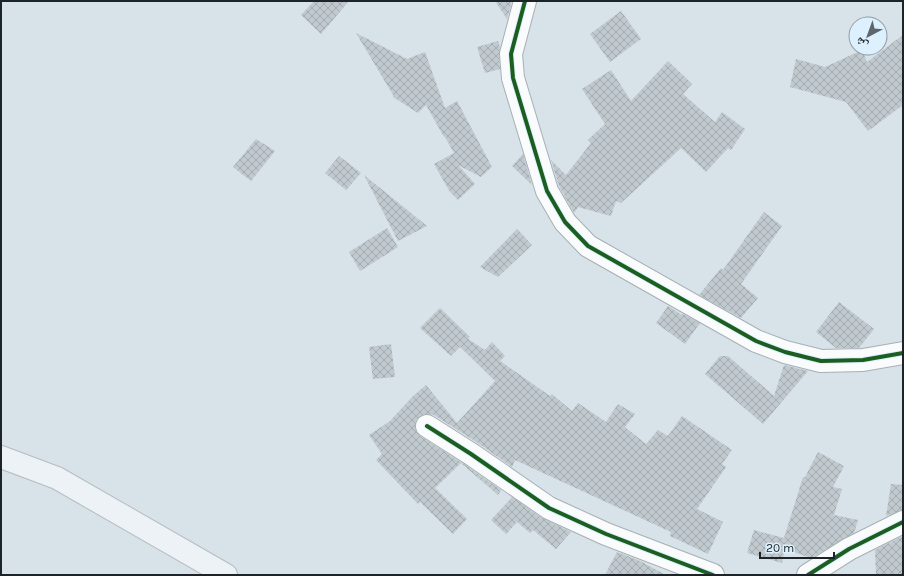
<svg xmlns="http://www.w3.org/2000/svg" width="904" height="576" font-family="Karla,'Noto Naskh Arabic',sans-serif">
	<defs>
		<pattern id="building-cross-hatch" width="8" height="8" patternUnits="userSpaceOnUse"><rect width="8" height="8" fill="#c0c9ce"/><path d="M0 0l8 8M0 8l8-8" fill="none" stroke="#a5acb1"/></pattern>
	</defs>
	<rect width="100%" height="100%" fill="#d7e2e9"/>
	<g fill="url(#building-cross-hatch)">
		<path d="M314,1h35l-28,33 -20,-19z"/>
		<path d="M495,1h17l-5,18z"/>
		<path d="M621,11l20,28 -31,23 -20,-28z"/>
		<path d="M356,33l51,26 18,-7 20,56 12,-7 35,66 -11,10 -23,-12 17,19 -17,16 -8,-8 -16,-28 20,-11 -9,-16 1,-1 -2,1 -18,-32 -8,8 -25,-16v-2z"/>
		<path d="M903,35v70l-35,26 -22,-29 -56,-15 6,-28 29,8 37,-17 5,12z"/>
		<path d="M498,41l2,6 -1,8 1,14 -15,4 -8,-26z"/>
		<path d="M668,61l24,23 -9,10 32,28 7,-10 23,17 -14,21 -3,-2 -22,24 -25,-24 -60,55 -5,-2 -5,15 -33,-9 -4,6 -15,-27 -8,-26 15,15 25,-32 -3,-3 17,-16 -23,-35 29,-19 20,31z"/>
		<path d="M256,139l19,12 -24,30 -18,-14z"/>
		<path d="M523,154l9,31 -20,-19z"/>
		<path d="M339,156l22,17 -15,17 -21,-17z"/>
		<path d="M364,175l63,51 -29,15z"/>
		<path d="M764,212l18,14 -41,58 17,14 -17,20 -42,-23 22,-27 2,2z"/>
		<path d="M387,228l11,19 -38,24 -11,-19z"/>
		<path d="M517,229l15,16 -34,32 -18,-10z"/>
		<path d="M839,302l35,27 -15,19h-23l-20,-16z"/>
		<path d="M668,306l14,9 1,-1 17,9 -15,21 -29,-21z"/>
		<path d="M440,308l30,29 -2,2 17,11 7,-8 13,14 -5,5 50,35 2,-2 20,17 6,-8 28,19 12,-18 17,10 -10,13 21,17 12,-14 10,6 14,-20 50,34 -10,14 4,3 -29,42 26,13 -15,32 -38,-18 1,-4 -156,-72 -3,7 -34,-24 -44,-28 -6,-1 -6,1 -6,5 -1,5 1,6 4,5 44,28 37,26 -3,5 -37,-32 -26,25 32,31 -14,15 -33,-32 -2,2 -42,-44 6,-6 -13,-19 21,-14 23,-25 13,-11 31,38 38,-42 -35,-34 -9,9 -31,-28z"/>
		<path d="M391,344l4,33 -22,2 -4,-32z"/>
		<path d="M720,356h8l46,40 10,-31 24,6 -45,53 -58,-50z"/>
		<path d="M818,452l26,14 -11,21 9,2 -8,26 24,5 -4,13 -43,25 -26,-9 -3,14 -35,-10 7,-23 30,8 19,-61h2z"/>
		<path d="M891,484l12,1v25l-17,6z"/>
		<path d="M512,497l30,21 29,14 -15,17 -23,-19 -3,3 -13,-11 -11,12 -15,-14z"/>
		<path d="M903,536v39h-27l-1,-25z"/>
		<path d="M617,552l21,8 28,15h-61z"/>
	</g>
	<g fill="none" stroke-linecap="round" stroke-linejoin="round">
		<g stroke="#a7b0b5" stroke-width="24">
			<g id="minor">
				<path d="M525,1l-14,53 2,24 34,113 18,31 23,24 168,95 29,11 36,9 42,-1 40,-7"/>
				<path d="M427,426l44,28 78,54 57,26 107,41"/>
				<path d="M808,575l41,-26 54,-27"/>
			</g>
		</g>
		<g stroke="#b7bcc0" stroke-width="24">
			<path id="primary" d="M1,457l56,21 169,97"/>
		</g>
		<use href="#minor" stroke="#f9fbfc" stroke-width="22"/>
		<use href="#primary" stroke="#edf2f6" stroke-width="22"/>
		<g stroke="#ddf0fd" stroke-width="6">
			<g id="cycleway">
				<path d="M525,1l-14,53 2,24 34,113 18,31 23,24 168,95 29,11 36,9 42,-1 40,-7"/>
				<path d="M427,426l44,28 78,54 57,26 107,41"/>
				<path d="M808,575l41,-26 54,-27"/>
			</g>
		</g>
		<use href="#cycleway" stroke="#1b5e20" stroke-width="4"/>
	</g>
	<rect width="904" height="576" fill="none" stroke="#1d2429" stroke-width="4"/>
	<g transform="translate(868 36) rotate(221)"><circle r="19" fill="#ddf0fd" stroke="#909ea8"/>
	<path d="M0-3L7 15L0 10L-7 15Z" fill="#5e666c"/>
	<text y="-6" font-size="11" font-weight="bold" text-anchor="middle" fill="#1d2429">ش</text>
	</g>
	<path d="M760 552v6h74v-6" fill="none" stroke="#1d2429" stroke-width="2"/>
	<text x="766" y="552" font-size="12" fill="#1d2429" stroke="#ddf0fd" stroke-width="3" paint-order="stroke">20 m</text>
</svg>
